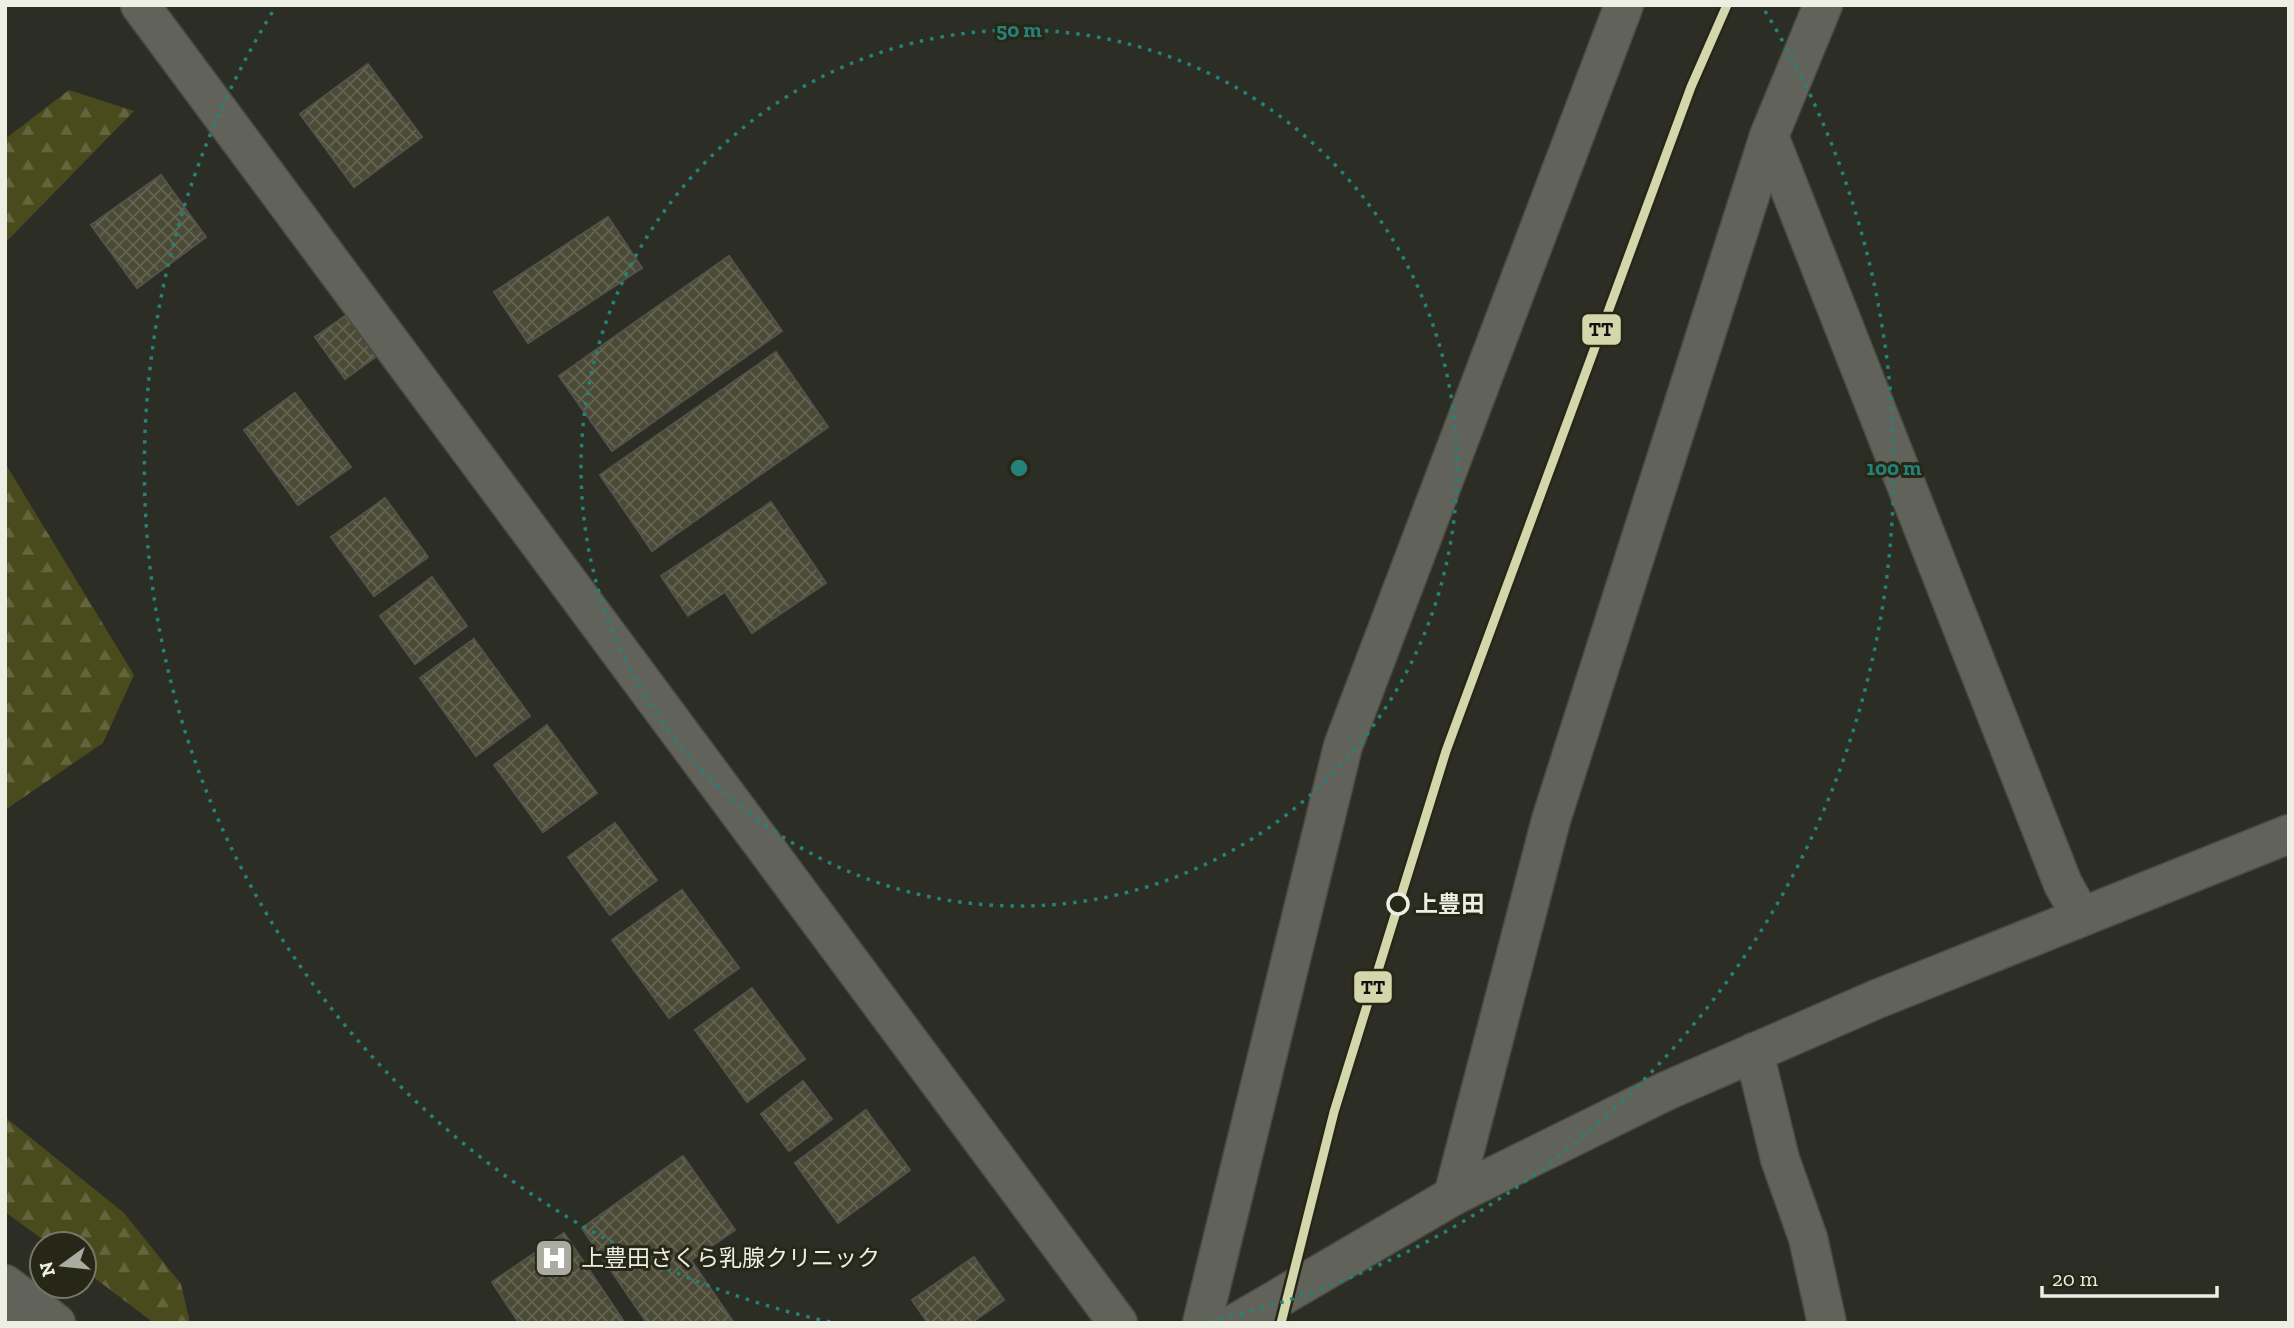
<svg xmlns="http://www.w3.org/2000/svg" width="2294" height="1328" font-family="'Zilla Slab','Noto Sans JP',serif">
	<defs>
		<pattern id="forest-firs" width="22" height="20" patternUnits="userSpaceOnUse" patternTransform="scale(1.75)"><rect width="22" height="20" fill="#4a4b1d"/><path d="M5 1l3.5 6h-7zM16 11l3.5 6h-7z" fill="#64653e"/></pattern>
		<pattern id="building-cross-hatch" width="8" height="8" patternUnits="userSpaceOnUse" patternTransform="scale(1.75)"><rect width="8" height="8" fill="#4a4a36"/><path d="M0 0l8 8M0 8l8-8" fill="none" stroke="#646453"/></pattern>
	</defs>
	<rect width="100%" height="100%" fill="#2c2d24"/>
	<g fill="url(#forest-firs)">
		<path d="M69,90l65,21 -129,132v-104z"/>
		<path d="M5,463l129,212 -31,68 -98,67z"/>
		<path d="M5,1117l119,96 57,71 9,39h-36l-70,-53v-26h-35l-44,-32z"/>
	</g>
	<g fill="url(#building-cross-hatch)" stroke="#52534c" stroke-width="2">
		<path d="M368,64l54,73 -68,50 -54,-73z"/>
		<path d="M161,175l45,62 -69,51 -46,-63z"/>
		<path d="M608,217l34,51 -114,75 -34,-51z"/>
		<path d="M729,256l53,75 -170,120 -53,-75z"/>
		<path d="M348,314l30,41 -33,24 -30,-42z"/>
		<path d="M776,352l52,75 -176,124 -52,-76z"/>
		<path d="M295,393l56,74 -53,38 -54,-75z"/>
		<path d="M385,498l43,59 -54,39 -43,-59z"/>
		<path d="M771,502l55,81 -74,50 -27,-41 -37,24 -27,-40z"/>
		<path d="M432,577l35,49 -52,38 -35,-48z"/>
		<path d="M474,639l56,77 -54,40 -56,-78z"/>
		<path d="M547,725l50,68 -54,39 -49,-67z"/>
		<path d="M615,823l42,57 -47,35 -42,-58z"/>
		<path d="M682,890l57,78 -70,50 -57,-78z"/>
		<path d="M752,988l53,71 -58,43 -52,-72z"/>
		<path d="M803,1081l29,38 -43,32 -28,-37z"/>
		<path d="M866,1110l44,60 -72,53 -43,-60z"/>
		<path d="M683,1156l52,74 -44,30 43,63h-87l-65,-95z"/>
		<path d="M564,1233l61,90h-106l-27,-41z"/>
		<path d="M974,1257l30,43 -33,23h-43l-16,-23z"/>
	</g>
	<g fill="none" stroke-linecap="round" stroke-linejoin="round">
		<g stroke="#484941" stroke-width="41">
			<g id="minor">
				<path d="M140,5l978,1318"/>
				<path d="M1769,136l294,748 18,32"/>
				<path d="M1453,1196l98,-376 218,-684 54,-131"/>
				<path d="M5,1290l10,33"/>
				<path d="M1202,1323l141,-577 281,-741"/>
			</g>
		</g>
		<g stroke="#484941" stroke-width="41">
			<g id="tertiary">
				<path d="M1754,1052l26,107 28,79 19,85"/>
				<path d="M5,1284l51,39"/>
				<path d="M1236,1323l217,-127 213,-105 211,-92 412,-165"/>
			</g>
		</g>
		<use href="#minor" stroke="#61625a" stroke-width="38"/>
		<use href="#tertiary" stroke="#61625a" stroke-width="38"/>
		<g stroke="#262716" stroke-width="14">
			<path id="rail-1" d="M1281,1323l53,-211 112,-361 245,-664 36,-82"/>
		</g>
		<use href="#rail-1" stroke="#d4d7ab" stroke-width="9"/>
	</g>
	<g fill="none" stroke="#25827a" stroke-width="3.5" stroke-dasharray="3.5 7">
		<circle cx="1019" cy="468" r="438"/>
		<path d="M830 1322A875 875 0 0 1 273 11M1765 11A875 875 0 0 1 1208 1322"/>
	</g>
	<defs>
		<g id="hospital-square" transform="scale(2.0125)"><rect x="-9" y="-9" width="18" height="18" rx="4" fill="#aaaba1" stroke="#262716"/><path d="M-5-5h3v3.5h4V-5h3V5h-3V1.5h-4V5h-3Z" fill="#fff"/></g>
	</defs>
	<g fill-rule="evenodd">
		<use href="#hospital-square" x="554" y="1258"/>
	</g>
	<circle fill="#262716" stroke="#eeefe4" stroke-width="3.5" cx="1398" cy="904" r="10"/>
	<g text-anchor="middle" stroke-width="6" stroke-linejoin="round" paint-order="stroke">
		<g font-size="23" font-weight="bold" fill="#eeefe4" stroke="#262716" text-anchor="start">
			<text x="1415" y="912">上豊田</text>
		</g>
		<g font-size="23" fill="#eeefe4" stroke="#262716" text-anchor="start">
			<text x="581" y="1266">上豊田さくら乳腺クリニック</text>
		</g>
	</g>
	<circle cx="1019" cy="468" r="10" fill="#25827a" stroke="#262716" stroke-width="3.5"/>
	<g font-size="21" text-anchor="middle" font-weight="bold" fill="#25827a" stroke="#262716" stroke-width="6" stroke-linejoin="round" paint-order="stroke">
		<text x="1019" y="37">50 m</text>
		<text x="1894" y="475">100 m</text>
	</g>
	<g stroke="#262716" stroke-width="2.5">
		<rect x="1581" y="313" width="41" height="33" rx="7" fill="#d4d7ab"/>
		<rect x="1353" y="970" width="40" height="34" rx="7" fill="#d4d7ab"/>
	</g>
	<g font-size="19" text-anchor="middle" font-weight="bold" fill="#111">
		<text x="1601" y="336">TT</text>
		<text x="1373" y="994">TT</text>
	</g>
	<rect width="2294" height="1328" fill="none" stroke="#eeefe4" stroke-width="14"/>
	<g transform="translate(63 1265) rotate(255)"><circle r="33" fill="#262716" stroke="#767768" stroke-width="2"/>
	<path d="M0-5L12 26L0 18L-12 26Z" fill="#aaaba1"/>
	<text y="-10" font-size="19" font-weight="bold" text-anchor="middle" fill="#eeefe4">N</text>
	</g>
	<path d="M2042 1286v10h175v-10" fill="none" stroke="#eeefe4" stroke-width="3.5"/>
	<text x="2052" y="1286" font-size="21" fill="#eeefe4" stroke="#262716" stroke-width="5" paint-order="stroke">20 m</text>
</svg>
